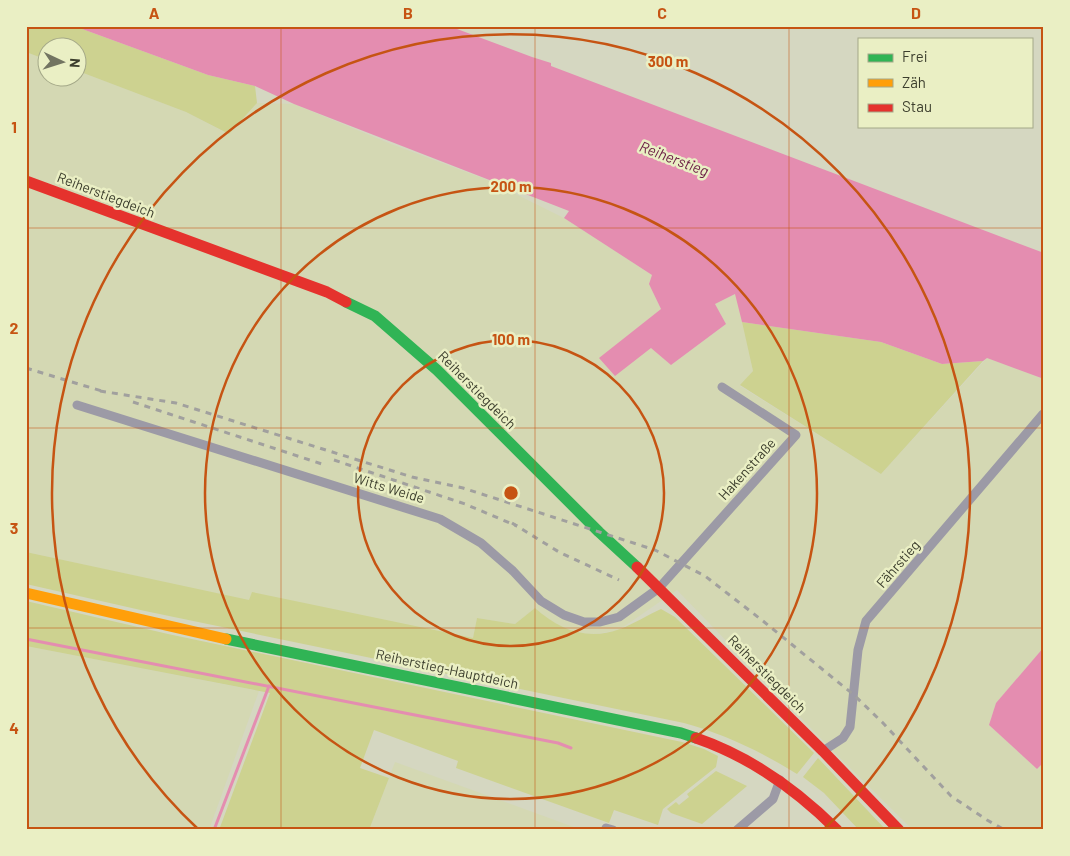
<svg xmlns="http://www.w3.org/2000/svg" width="1070" height="856" font-family="Barlow,sans-serif">
	<rect width="100%" height="100%" fill="#d5d7c1"/>
	<g fill="#d4d8b3">
		<path d="M26,52l21,8 1,18h30v-7l108,41 42,22 29,-31 37,1 97,40 94,35 79,39 88,57 -3,9 12,25 -61,49 52,-10 19,17 55,-41 -11,-20 21,-10 17,77 -13,15 141,88 106,-116 57,21v19l-3,3 3,2v244l-48,56 -7,22 48,44 7,-7v68h-131l-75,-74 -161,-166 -58,40 -29,5 -25,-6 -18,-11 -12,-10 -20,16 -38,-6 -4,21 -220,-46 -3,8 -224,-49z"/>
		<path d="M26,646l233,45 -50,139h-183z"/>
		<path d="M395,762l187,68h-213z"/>
	</g>
	<g fill="#cdd290">
		<path d="M26,26h48l134,49 47,11 2,17 -28,31 -43,-22 -108,-41v-23h-30l-1,12 -21,-8z"/>
		<path d="M742,322l139,20 61,22 41,-3 -102,113 -141,-89 13,-14z"/>
		<path d="M26,552l223,48 3,-8 221,46 4,-20 38,6 20,-16c25,22 52,33 85,21 14,-5 27,-14 41,-20l14,8 139,136 -17,21c-35,-22 -73,-40 -113,-51l-539,-112 -119,-27z"/>
		<path d="M26,601l142,33 514,108 22,7 14,7 -2,11 -53,42 -5,16 -44,-15 -5,13 -153,-55 2,-7 -84,-31 -14,38 29,10 -20,52h-150l51,-137 -244,-47z"/>
		<path d="M818,758l68,72h-27l-35,-37 -21,-16z"/>
		<path d="M716,771l31,15 -45,38 -31,-11 -4,-4 9,-7 3,3 10,-8 -2,-3z"/>
	</g>
	<g fill="#e48db0">
		<path d="M74,26h375l83,31 19,6v3l493,187v126l-57,-21 -4,3 -41,3 -61,-22 -139,-20 -7,-28 -20,10 11,20 -55,41 -20,-17 -36,28 -16,-18 62,-49 -12,-25 3,-9 -88,-57 5,-7 -275,-107 -39,-18 -47,-11z"/>
		<path d="M1044,647v115l-7,7 -48,-44 7,-22z"/>
	</g>
	<g fill="none" stroke-linecap="round" stroke-linejoin="round">
		<g stroke="#e48db0" stroke-width="3">
			<path d="M26,639l532,104 13,5"/>
			<path d="M214,830l55,-144"/>
		</g>
		<g stroke="#9c9aa6" stroke-width="9">
			<path d="M77,405l363,114 41,24 32,28 28,30 23,14 20,7h16l19,-5 40,-29 137,-153 -74,-48"/>
			<path d="M823,751l20,-13 7,-11 8,-77 8,-29 177,-207"/>
			<path d="M606,828l7,2"/>
			<path d="M737,830l36,-31 7,-19"/>
		</g>
		<g stroke="#30b455" stroke-width="11">
			<path d="M346,302l29,14 62,54 162,162 38,35"/>
			<path d="M226,639l455,94 15,5"/>
		</g>
		<path stroke="#ff9f0a" stroke-width="11" d="M26,593l200,46"/>
		<g stroke="#e5322d" stroke-width="11">
			<path d="M26,181l301,111 19,10"/>
			<path d="M637,567l186,184 76,79"/>
			<path d="M696,738c55,19 100,51 141,92"/>
		</g>
		<g stroke="#a1a09e" stroke-width="3" stroke-dasharray="6 6" stroke-linecap="butt">
			<path d="M26,368l79,24"/>
			<path d="M100,391l76,12 236,74 51,11 192,62 50,26 58,45 91,74 29,28 68,73 36,24 18,10"/>
			<path d="M133,402l192,63"/>
			<path d="M334,460l131,44 52,22"/>
			<path d="M512,523l47,29 60,28"/>
		</g>
	</g>
	<path fill="none" stroke="#c65413" stroke-width="1" stroke-opacity="0.55" d="M281,26v804M535,26v804M789,26v804M26,228h1018M26,428h1018M26,628h1018"/>
	<g fill="none" stroke="#c65413" stroke-width="2.5">
		<circle cx="511" cy="493" r="153"/>
		<circle cx="511" cy="493" r="306"/>
		<path d="M198 829A459 459 0 1 1 824 829"/>
	</g>
	<g text-anchor="middle" stroke-width="5" stroke-linejoin="round" paint-order="stroke">
		<g font-size="14" fill="#3c3e2d" stroke="#eaefc4">
			<text transform="translate(106 195) rotate(21)" y="5">Reiherstiegdeich</text>
			<text transform="translate(477 390) rotate(45)" y="5">Reiherstiegdeich</text>
			<text transform="translate(747 469) rotate(-48)" y="5">Hakenstraße</text>
			<text transform="translate(389 488) rotate(17)" y="5">Witts Weide</text>
			<text transform="translate(898 564) rotate(-49)" y="5">Fährstieg</text>
			<text transform="translate(447 669) rotate(12)" y="5">Reiherstieg-Hauptdeich</text>
			<text transform="translate(767 674) rotate(45)" y="5">Reiherstiegdeich</text>
		</g>
		<g font-size="15" font-style="italic" fill="#691a43" stroke="#eaefc4">
			<text transform="translate(674 159) rotate(21)" y="5">Reiherstieg</text>
		</g>
	</g>
	<circle cx="511" cy="493" r="8" fill="#c65413" stroke="#eaefc4" stroke-width="2.5"/>
	<g font-size="15" text-anchor="middle" font-weight="bold" fill="#c65413" stroke="#eaefc4" stroke-width="5" stroke-linejoin="round" paint-order="stroke">
		<text x="668" y="67">300 m</text>
		<text x="511" y="192">200 m</text>
		<text x="511" y="345">100 m</text>
	</g>
	<rect width="1070" height="856" fill="none" stroke="#eaefc4" stroke-width="55"/>
	<rect x="858" y="38" width="175" height="90" fill="#eaefc4" stroke="#a4a888"/>
	<rect x="868" y="54" width="25" height="8" fill="#30b455" stroke="#a4a888"/>
	<text x="902" y="62" font-size="15" fill="#3c3e2d">Frei</text>
	<rect x="868" y="79" width="25" height="8" fill="#ff9f0a" stroke="#a4a888"/>
	<text x="902" y="88" font-size="15" fill="#3c3e2d">Zäh</text>
	<rect x="868" y="104" width="25" height="8" fill="#e5322d" stroke="#a4a888"/>
	<text x="902" y="112" font-size="15" fill="#3c3e2d">Stau</text>
	<g transform="translate(62 62) rotate(94)"><circle r="24" fill="#eaefc4" stroke="#a4a888"/>
	<path d="M0-4L9 19L0 12L-9 19Z" fill="#727461"/>
	<text y="-8" font-size="14" font-weight="bold" text-anchor="middle" fill="#3c3e2d">N</text>
	</g>
	<rect x="28" y="28" width="1014" height="800" fill="none" stroke="#c65413" stroke-width="2"/>
	<g font-size="16" text-anchor="middle" font-weight="bold" fill="#c65413">
		<text x="154" y="19">A</text>
		<text x="408" y="19">B</text>
		<text x="662" y="19">C</text>
		<text x="916" y="19">D</text>
		<text x="14" y="133">1</text>
		<text x="14" y="334">2</text>
		<text x="14" y="534">3</text>
		<text x="14" y="734">4</text>
	</g>
</svg>
